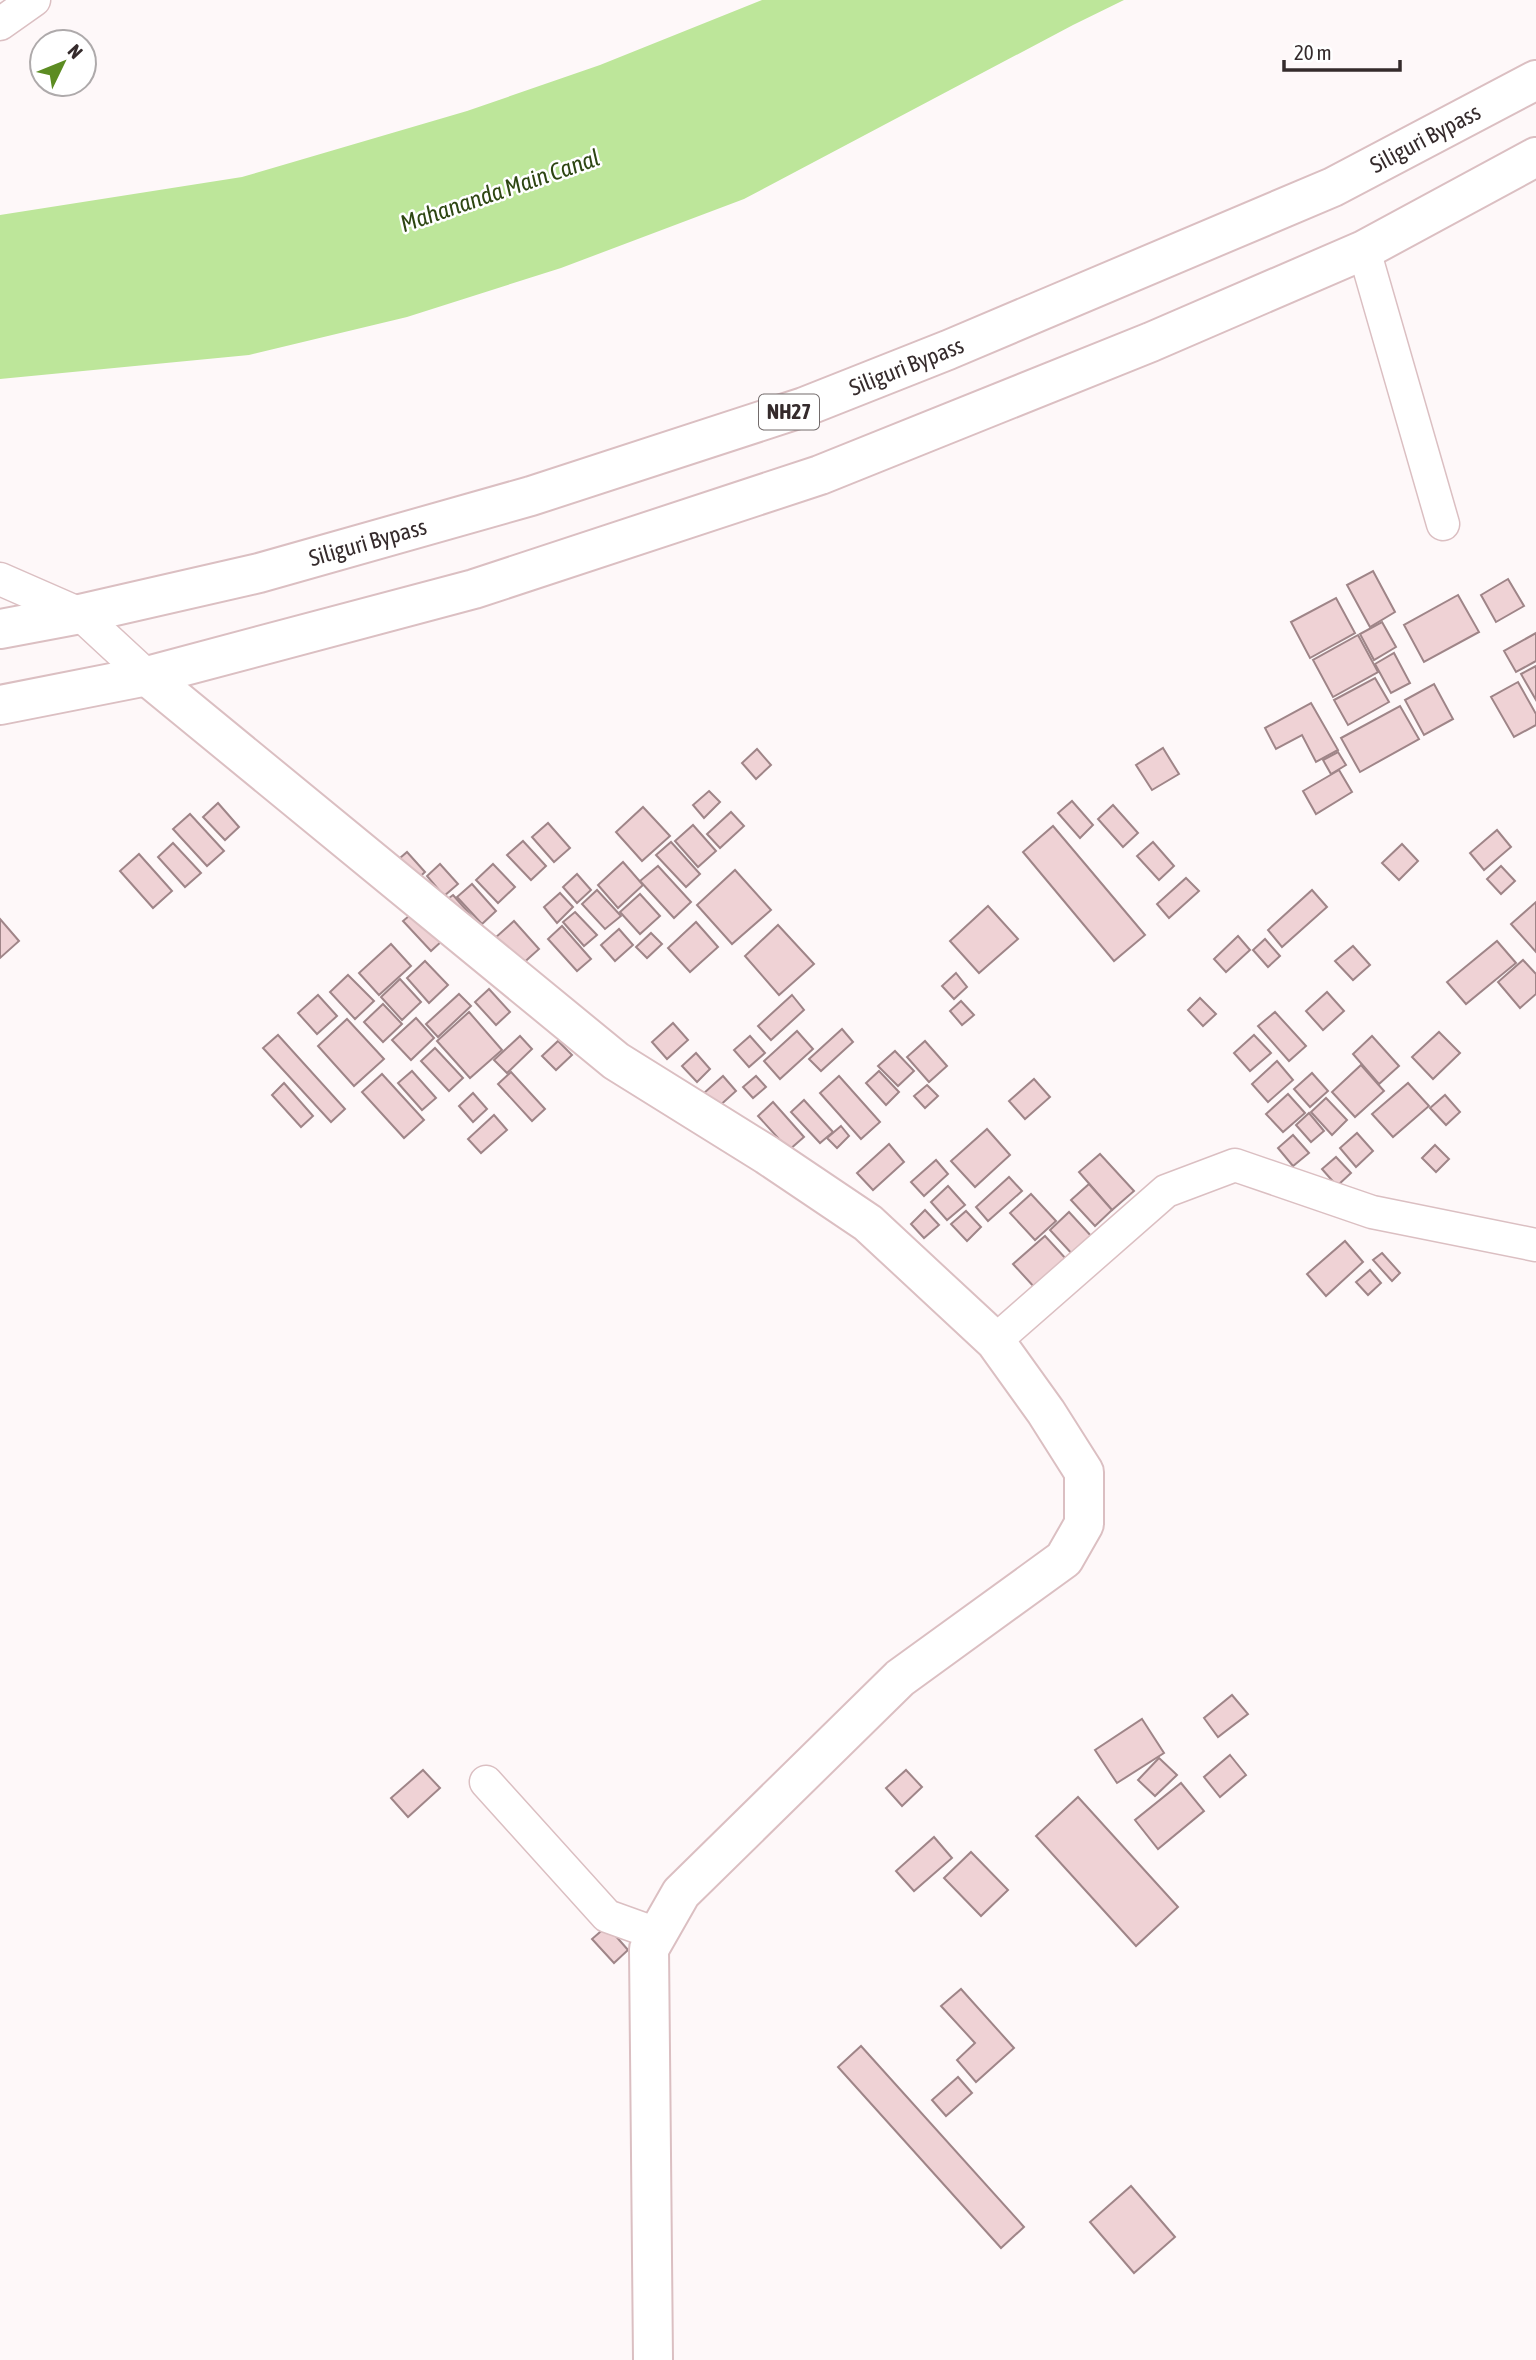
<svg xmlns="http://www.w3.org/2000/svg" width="1536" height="2360" font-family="'Asap Condensed',sans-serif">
	<rect width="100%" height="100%" fill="#fef8f9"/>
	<path fill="#bde69a" d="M762,0h362l-51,25 -329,174 -183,69 -154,49 -158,38 -249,24v-164l242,-38 225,-66 133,-46z"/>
	<g fill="#efd2d5" stroke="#9f8588" stroke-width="2">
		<path d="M1373,571l22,41 -25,15 -23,-42z"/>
		<path d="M1508,579l16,27 -28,16 -15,-27z"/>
		<path d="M1458,595l21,37 -55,30 -20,-37z"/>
		<path d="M1336,598l19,35 -45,25 -19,-36z"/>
		<path d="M1382,622l14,25 -22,13 -14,-26z"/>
		<path d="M1536,633v28l-20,11 -12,-21z"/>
		<path d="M1358,635l20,37 -45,25 -20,-37z"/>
		<path d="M1394,653l16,30 -19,10 -16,-29z"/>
		<path d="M1536,666v34l-15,-26z"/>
		<path d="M1375,678l14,24 -41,23 -14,-25z"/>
		<path d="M1518,682l18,32v11l-22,12 -23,-40z"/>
		<path d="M1434,684l19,35 -29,16 -19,-35z"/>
		<path d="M1311,703l27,47 -22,12 -14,-27 -26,14 -11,-21z"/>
		<path d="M1400,706l19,33 -59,33 -19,-34z"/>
		<path d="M1163,748l16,26 -27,16 -16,-25z"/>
		<path d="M757,749l14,16 -15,14 -14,-16z"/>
		<path d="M1338,752l8,13 -15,9 -8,-14z"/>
		<path d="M1339,770l13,22 -36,22 -13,-23z"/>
		<path d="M709,791l11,11 -16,16 -11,-13z"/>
		<path d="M1072,801l21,24 -13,13 -22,-25z"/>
		<path d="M218,803l21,24 -14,13 -22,-23z"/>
		<path d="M1113,805l25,28 -15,14 -25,-28z"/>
		<path d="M643,807l27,29 -28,25 -26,-29z"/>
		<path d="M731,812l13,14 -24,22 -13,-14z"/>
		<path d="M190,814l34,37 -17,15 -34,-37z"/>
		<path d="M548,823l22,25 -16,14 -22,-25z"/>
		<path d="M693,825l23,26 -18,16 -23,-26z"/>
		<path d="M1053,826l92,109 -31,26 -91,-109z"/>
		<path d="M1497,830l14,17 -27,23 -14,-17z"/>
		<path d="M523,841l23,25 -15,14 -24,-25z"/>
		<path d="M671,842l29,32 -14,13 -30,-32z"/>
		<path d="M1153,842l21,24 -15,14 -22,-24z"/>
		<path d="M173,843l28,30 -16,14 -27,-30z"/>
		<path d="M1402,844l16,17 -19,19 -17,-17z"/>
		<path d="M407,852l18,20 -14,13 -18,-21z"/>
		<path d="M139,854l33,37 -19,17 -33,-37z"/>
		<path d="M623,862l20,23 -25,23 -20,-23z"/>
		<path d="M440,864l18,20 -14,12 -17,-20z"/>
		<path d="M493,864l22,23 -17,16 -22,-23z"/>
		<path d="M658,866l33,36 -17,16 -34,-37z"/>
		<path d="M1501,866l14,15 -14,13 -14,-15z"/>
		<path d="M735,870l36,40 -39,34 -35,-39z"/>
		<path d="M577,874l14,16 -14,13 -14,-16z"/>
		<path d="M1186,878l13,13 -30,27 -12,-14z"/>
		<path d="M472,884l24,27 -14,13 -25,-27z"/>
		<path d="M597,890l24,26 -16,13 -23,-25z"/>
		<path d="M1312,890l15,17 -45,40 -14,-17z"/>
		<path d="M560,893l13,14 -16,16 -13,-16z"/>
		<path d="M640,894l20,22 -20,18 -20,-22z"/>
		<path d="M453,895l22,25 -8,8 -23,-26z"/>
		<path d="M1536,902v50l-25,-28z"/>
		<path d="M988,906l30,33 -39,34 -29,-32z"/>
		<path d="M416,910l27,30 -12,11 -28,-30z"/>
		<path d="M575,912l22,23 -13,11 -21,-24z"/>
		<path d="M0,919l19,22 -19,17z"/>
		<path d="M514,921l25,28 -19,17 -25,-28z"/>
		<path d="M696,922l22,25 -28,25 -22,-24z"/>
		<path d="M778,925l36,39 -35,31 -34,-39z"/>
		<path d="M562,926l29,33 -14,12 -29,-32z"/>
		<path d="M619,929l14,16 -18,16 -14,-16z"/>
		<path d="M651,933l11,11 -15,14 -11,-11z"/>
		<path d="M1238,936l12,14 -24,22 -12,-13z"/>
		<path d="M1265,939l15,17 -12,11 -15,-17z"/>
		<path d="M1497,941l19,22 -50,41 -19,-22z"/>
		<path d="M391,944l20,22 -32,29 -20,-22z"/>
		<path d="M1353,946l17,19 -17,15 -18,-19z"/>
		<path d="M1523,960l13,14v20l-16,14 -22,-26z"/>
		<path d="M425,961l23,24 -19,18 -22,-25z"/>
		<path d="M956,973l11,14 -13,12 -12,-13z"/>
		<path d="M348,975l26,26 -19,18 -25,-27z"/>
		<path d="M400,979l21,23 -19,18 -21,-23z"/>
		<path d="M489,989l21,23 -14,13 -21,-23z"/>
		<path d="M1327,992l17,19 -21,19 -17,-19z"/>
		<path d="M459,994l12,12 -33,31 -12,-13z"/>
		<path d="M318,995l19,21 -20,18 -19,-21z"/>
		<path d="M792,995l12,15 -33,30 -13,-14z"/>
		<path d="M1200,998l16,16 -13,12 -15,-16z"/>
		<path d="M961,1001l13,14 -12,10 -12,-14z"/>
		<path d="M383,1004l19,20 -19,18 -19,-20z"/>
		<path d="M469,1012l33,38 -32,28 -33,-37z"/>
		<path d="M1275,1012l31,34 -17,15 -31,-35z"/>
		<path d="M416,1018l18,20 -23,22 -19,-20z"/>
		<path d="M347,1019l37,40 -30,27 -36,-40z"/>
		<path d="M673,1023l15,17 -21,19 -15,-17z"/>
		<path d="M842,1029l11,13 -32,29 -12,-12z"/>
		<path d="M797,1031l16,18 -33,30 -16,-18z"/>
		<path d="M1439,1032l21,21 -27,26 -21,-22z"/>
		<path d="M278,1035l67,74 -14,13 -68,-74z"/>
		<path d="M1254,1035l17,18 -21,18 -16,-18z"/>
		<path d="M520,1036l12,13 -25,24 -13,-13z"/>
		<path d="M750,1036l15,17 -16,14 -15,-17z"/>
		<path d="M1372,1036l27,30 -20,18 -26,-30z"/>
		<path d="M558,1041l14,14 -16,15 -14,-14z"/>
		<path d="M925,1041l22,25 -18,16 -22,-25z"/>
		<path d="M435,1048l28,30 -14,13 -28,-30z"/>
		<path d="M895,1051l19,20 -16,15 -20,-20z"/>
		<path d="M696,1053l14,16 -13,13 -15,-16z"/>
		<path d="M1277,1061l16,19 -25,22 -16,-18z"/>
		<path d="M1361,1065l23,26 -29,26 -23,-25z"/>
		<path d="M412,1071l24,27 -14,12 -24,-27z"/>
		<path d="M879,1071l20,21 -13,13 -20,-22z"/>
		<path d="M511,1072l34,37 -13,12 -34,-37z"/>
		<path d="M1312,1073l16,18 -18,16 -16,-18z"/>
		<path d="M382,1074l42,46 -20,18 -42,-46z"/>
		<path d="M723,1076l13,15 -19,17 -13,-15z"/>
		<path d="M756,1076l10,11 -13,11 -10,-11z"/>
		<path d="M839,1076l41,46 -19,17 -41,-46z"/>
		<path d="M1034,1079l16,18 -25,22 -16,-18z"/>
		<path d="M284,1083l29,33 -12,11 -29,-32z"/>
		<path d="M1408,1083l21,23 -36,31 -21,-23z"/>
		<path d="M927,1085l11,11 -13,12 -11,-12z"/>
		<path d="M473,1093l14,16 -14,13 -14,-16z"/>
		<path d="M1288,1094l17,19 -22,19 -17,-18z"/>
		<path d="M1445,1095l15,17 -14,13 -16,-17z"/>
		<path d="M1326,1098l21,22 -15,15 -21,-23z"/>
		<path d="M804,1100l29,32 -13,11 -29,-31z"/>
		<path d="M773,1102l31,35 -15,13 -31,-34z"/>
		<path d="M1309,1113l15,18 -13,11 -15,-17z"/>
		<path d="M494,1115l13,15 -26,23 -13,-14z"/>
		<path d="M841,1126l8,10 -12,12 -10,-10z"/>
		<path d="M987,1129l23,26 -35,32 -24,-26z"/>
		<path d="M1357,1133l16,18 -17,16 -16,-19z"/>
		<path d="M1293,1135l16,18 -16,13 -15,-18z"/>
		<path d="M889,1144l15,18 -31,28 -16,-17z"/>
		<path d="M1435,1145l14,14 -13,13 -14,-14z"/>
		<path d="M1100,1154l34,37 -22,19 -33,-38z"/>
		<path d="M1336,1157l15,16 -14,13 -15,-17z"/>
		<path d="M936,1160l12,14 -24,22 -13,-14z"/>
		<path d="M1009,1177l13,14 -34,30 -12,-14z"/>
		<path d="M1089,1184l23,26 -17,16 -24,-26z"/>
		<path d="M948,1186l17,19 -18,15 -16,-18z"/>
		<path d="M1031,1194l25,27 -21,19 -25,-27z"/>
		<path d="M925,1210l14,15 -15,13 -13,-14z"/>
		<path d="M966,1211l15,16 -14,14 -16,-17z"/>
		<path d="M1069,1212l24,26 -19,18 -24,-26z"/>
		<path d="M1045,1236l22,24 -31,29 -23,-25z"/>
		<path d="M1345,1241l18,21 -37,34 -19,-22z"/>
		<path d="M1382,1253l18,20 -8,8 -19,-21z"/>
		<path d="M1370,1270l11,13 -13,12 -12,-13z"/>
		<path d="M1232,1695l16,19 -30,23 -14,-19z"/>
		<path d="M1142,1719l22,34 -47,30 -22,-33z"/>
		<path d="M1230,1755l16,20 -26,22 -16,-20z"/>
		<path d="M1159,1758l18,17 -22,21 -17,-16z"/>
		<path d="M423,1770l17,18 -32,29 -17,-19z"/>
		<path d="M906,1770l16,17 -20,19 -16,-18z"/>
		<path d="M1181,1783l23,28 -46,38 -23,-29z"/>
		<path d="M1078,1797l100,110 -42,39 -100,-110z"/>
		<path d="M934,1837l18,21 -38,33 -18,-20z"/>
		<path d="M971,1852l37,38 -27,26 -37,-38z"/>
		<path d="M607,1926l21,24 -14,13 -22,-24z"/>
		<path d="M961,1989l53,59 -38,34 -19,-22 18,-17 -34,-37z"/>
		<path d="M861,2046l163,181 -23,21 -163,-181z"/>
		<path d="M958,2077l14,16 -26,23 -14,-16z"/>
		<path d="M1131,2186l44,51 -41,36 -44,-51z"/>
	</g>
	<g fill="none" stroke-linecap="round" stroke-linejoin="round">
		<g stroke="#dbbfc2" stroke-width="35">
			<g id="street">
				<path d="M0,24l34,-24"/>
				<path d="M1364,250l79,274"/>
				<path d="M0,579l80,35 67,62"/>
				<path d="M995,1341l171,-150 69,-26 137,47 164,33"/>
				<path d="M486,1782l121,134 50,18"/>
			</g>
		</g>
		<g stroke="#dbbfc2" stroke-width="42">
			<path id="secondary" d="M147,676l469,385 151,94 101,68 127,118 51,71 38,60v52l-20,35 -164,119 -219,215 -32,56 4,411"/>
		</g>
		<g stroke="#dbbfc2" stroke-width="42">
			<g id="highway">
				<path id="s1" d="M0,629l80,-15 179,-41 272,-77 273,-89 144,-57 385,-163 203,-107"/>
				<path d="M0,705l147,-29 327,-87 346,-114 331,-133 213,-92 172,-93"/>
			</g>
		</g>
		<use href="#street" stroke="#fff" stroke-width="32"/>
		<use href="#secondary" stroke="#fff" stroke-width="38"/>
		<use href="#highway" stroke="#fff" stroke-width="38"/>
	</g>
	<g text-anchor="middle" stroke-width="5" stroke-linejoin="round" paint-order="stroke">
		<rect fill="#fff" stroke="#726b6b" stroke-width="2" x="759" y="394.5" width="60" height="35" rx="5"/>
		<g font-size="21" font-weight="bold" fill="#352b2c">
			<text x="789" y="419">NH27</text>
		</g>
		<g font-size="23" fill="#352b2c" stroke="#fff">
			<text dy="8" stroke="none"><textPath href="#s1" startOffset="1512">Siliguri Bypass</textPath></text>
			<text dy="8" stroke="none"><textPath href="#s1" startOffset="945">Siliguri Bypass</textPath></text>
			<text dy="8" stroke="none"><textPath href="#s1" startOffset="378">Siliguri Bypass</textPath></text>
		</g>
		<g font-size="24" font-style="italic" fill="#2d4612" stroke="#fff">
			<text transform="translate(500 191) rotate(-19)" y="8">Mahananda Main Canal</text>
		</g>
	</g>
	<g transform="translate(63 63) rotate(47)"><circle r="33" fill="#ffffff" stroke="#aeaaab" stroke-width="2"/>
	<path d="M0-5L12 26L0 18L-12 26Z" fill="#5c8c22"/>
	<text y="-10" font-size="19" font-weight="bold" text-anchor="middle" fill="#352b2c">N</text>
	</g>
	<path d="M1284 60v10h116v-10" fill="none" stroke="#352b2c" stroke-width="3.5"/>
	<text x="1294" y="60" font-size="21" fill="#352b2c" stroke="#ffffff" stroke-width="5" paint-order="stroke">20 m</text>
</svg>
